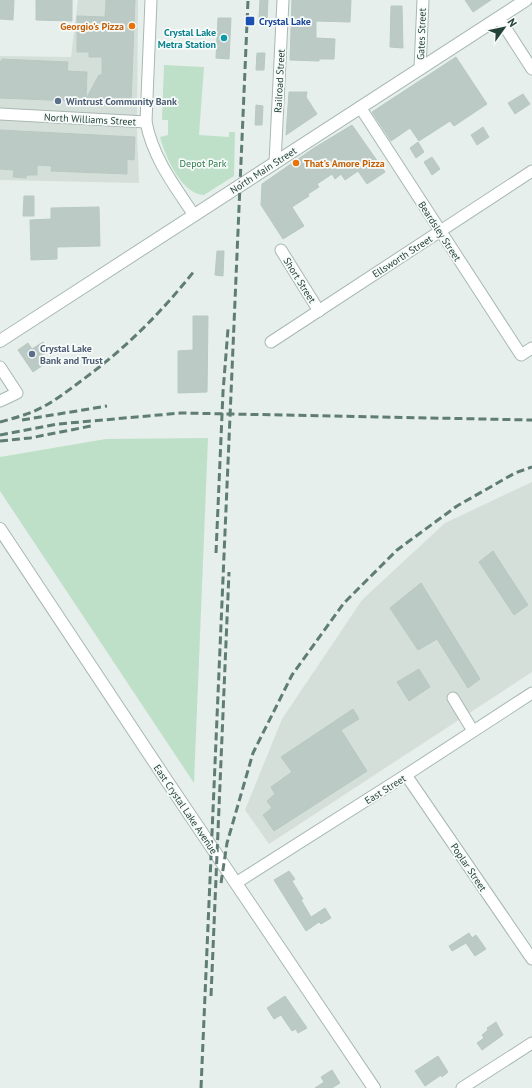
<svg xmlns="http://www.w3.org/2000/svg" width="532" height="1088" font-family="'PT Sans',sans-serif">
	<rect width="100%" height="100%" fill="#e6efeb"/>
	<g fill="#d4dfda">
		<path d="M78,0h60l-1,131 2,52 -139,-3v-124l71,1z"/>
		<path d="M532,482v190l-263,172 -24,-34 37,-91 80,-119 83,-77z"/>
	</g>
	<g fill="#bfe0c8">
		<path d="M164,65l40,2 -5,68 30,2v-5h6l-1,44 -30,19c-22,0 -39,-39 -44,-58l8,-2v-15h-6z"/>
		<path d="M208,438l-14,345 -194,-292v-34l106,-18z"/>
	</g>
	<g fill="#bbcac4" stroke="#b8c9c2">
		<path d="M0,0h14l-1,20 -13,-1z"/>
		<path d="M36,0h36v21l-36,-1z"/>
		<path d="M106,0h29l-4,104 -34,1 -1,-3 -96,-4v-37h2v-2l66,3 -1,9 20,1 -1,27 13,-24h3v-18h-13v-5h-12v-36l28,1z"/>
		<path d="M260,0h8l-1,18h-8z"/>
		<path d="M292,0h59l-1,22 -34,-1v17l19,1 -1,20h-15v2l-29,-1z"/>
		<path d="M465,0h26l-18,12z"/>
		<path d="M391,6h11l1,42 -13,-1z"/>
		<path d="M218,18h13l-2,41 -13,-1z"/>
		<path d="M257,53h8l-1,17h-8z"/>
		<path d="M456,57l31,47 -33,22 -4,-5 -31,20 -9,-13 -19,13 -19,-29z"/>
		<path d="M289,92h18l-1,5 11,17 -31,21z"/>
		<path d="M523,94l7,10 -15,10 -7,-11z"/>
		<path d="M256,105l7,1 -1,19h-7z"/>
		<path d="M352,125l33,47 -18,12 -9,-13 -13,9 -4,-6 -6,5 -3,-5 -15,10 2,3 -11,7 1,2 -17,11 12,19 -21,13 -22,-34 1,-21 52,-36z"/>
		<path d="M483,127l6,10 -12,8 -6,-10z"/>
		<path d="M0,130l135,7 -1,23 -7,-1v15l-76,-3 1,-5 -15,-1v10h-10l-1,3 -13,-1 1,-7 -14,-1z"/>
		<path d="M418,142l6,10 -8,6 -6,-10z"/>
		<path d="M432,157l8,12 -8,6 -8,-13z"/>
		<path d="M24,196h10v20h-11z"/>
		<path d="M99,207l1,39 -43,1v12l-26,1 -1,-40 21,-1v-11z"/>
		<path d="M217,251h7l-1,25 -8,-1z"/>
		<path d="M193,316h15l-1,76 -29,1v-42l15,-1z"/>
		<path d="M43,342l6,8 -11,8 5,7 -10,7 -15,-22 10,-7 4,6z"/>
		<path d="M493,551l35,54 -14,10 -35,-53z"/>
		<path d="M421,583l59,96 -12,9 -31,-49 -19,11 -28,-42z"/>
		<path d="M419,669l11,18 -21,14 -12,-19z"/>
		<path d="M353,709l6,10 -18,11 26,41 -93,60 -11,-16 9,-7 -5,-7 8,-7 -4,-7 21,-15 -11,-15z"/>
		<path d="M289,871l6,8 -3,2 11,18 -2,1 10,17 14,-9 6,10 -10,6 -2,-2 -13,9 -32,-51z"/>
		<path d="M469,933l3,5 4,-3 10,14 -11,7 -9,-13 -14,8 -3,-5z"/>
		<path d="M285,996l22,32 -9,5 -2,-4 -4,2 -11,-16 -7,4 -7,-11z"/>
		<path d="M496,1022l7,13 -21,15 -5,-7 7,-5 -2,-3 6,-5 -1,-2z"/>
		<path d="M438,1056l10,16 -6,5 -1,-2 -16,11 -10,-15z"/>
		<path d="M332,1070l8,13 -8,5h-17l9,-6 -3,-5z"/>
	</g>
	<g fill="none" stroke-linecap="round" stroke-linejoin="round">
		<g stroke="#a8b8b2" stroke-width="13">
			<g id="minor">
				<path d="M151,0l-5,122c7,36 28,63 48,93"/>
				<path d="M499,18l33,51"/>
				<path d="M420,69l3,-69"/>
				<path d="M360,107l161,248 11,-7"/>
				<path d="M0,114l146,8"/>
				<path d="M275,163l8,-163"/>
				<path d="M281,250l38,61"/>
				<path d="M271,342l261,-171"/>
				<path d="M0,367l17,26 -17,8"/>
				<path d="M453,698l20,33"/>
				<path d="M406,775l126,184"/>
				<path d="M236,883l170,-108 126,-82"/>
				<path d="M462,1088l70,-45"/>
			</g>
		</g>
		<g stroke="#a8b8b2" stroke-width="14">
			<g id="tertiary">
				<path d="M0,341l526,-341"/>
				<path d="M0,529l165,249 209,310"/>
			</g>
		</g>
		<use href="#minor" stroke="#fff" stroke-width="11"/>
		<use href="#tertiary" stroke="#fff" stroke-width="12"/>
		<g stroke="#5f7d75" stroke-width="3" stroke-dasharray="8 4" stroke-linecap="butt">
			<path d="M22,420l85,-14"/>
			<path d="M0,422c11,-3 22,-6 32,-10 18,-7 34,-20 49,-31 45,-33 79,-67 114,-111"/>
			<path d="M0,435l58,-11 123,-11 351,7"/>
			<path d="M0,441l30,-3 61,-12"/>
			<path d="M216,553l7,-161 5,-63"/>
			<path d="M221,883l6,-40 26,-90 39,-78 52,-72 53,-53 60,-44 58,-33 17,-6"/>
			<path d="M211,996l18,-424"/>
			<path d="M201,1088l47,-1088"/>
		</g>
	</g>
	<rect fill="#1a4fb4" stroke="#f7fbf9" stroke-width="1.5" x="245" y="16" width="10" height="10" rx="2"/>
	<g fill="#e8710a" stroke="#f7fbf9" stroke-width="1.5">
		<circle cx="132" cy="26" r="4"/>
		<circle cx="296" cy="163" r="4"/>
	</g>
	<circle fill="#0f9aa8" stroke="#f7fbf9" stroke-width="1.5" cx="224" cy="38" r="4"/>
	<g fill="#5c6f8a" stroke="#f7fbf9" stroke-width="1.5">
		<circle cx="58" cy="101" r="4"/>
		<circle cx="32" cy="354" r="4"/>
	</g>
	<g text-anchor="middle" stroke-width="3.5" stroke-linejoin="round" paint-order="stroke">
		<g font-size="10" font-weight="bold" fill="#164399" stroke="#f7fbf9" text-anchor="start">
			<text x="259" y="25">Crystal Lake</text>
		</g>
		<g font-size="10" font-weight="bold" fill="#c56008" stroke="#f7fbf9" text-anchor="end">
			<text x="124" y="30">Georgio's Pizza</text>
			<text x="304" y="167" text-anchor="start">That's Amore Pizza</text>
		</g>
		<g font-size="10" font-weight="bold" fill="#0d838f" stroke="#f7fbf9" text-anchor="end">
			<text x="216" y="36">Crystal Lake<tspan x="216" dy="12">Metra Station</tspan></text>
		</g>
		<g font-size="10" fill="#24423a" stroke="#f7fbf9">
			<text transform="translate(421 34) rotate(-88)" y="4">Gates Street</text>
			<text transform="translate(279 81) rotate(-87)" y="4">Railroad Street</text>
			<text transform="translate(90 119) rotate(3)" y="4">North Williams Street</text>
			<text transform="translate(263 170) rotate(-33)" y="4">North Main Street</text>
			<text transform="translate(440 231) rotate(57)" y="4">Beardsley Street</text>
			<text transform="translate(402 256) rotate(-33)" y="4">Ellsworth Street</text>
			<text transform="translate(300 280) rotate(58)" y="4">Short Street</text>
			<text transform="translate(385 789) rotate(-32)" y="4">East Street</text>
			<text transform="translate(186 809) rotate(56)" y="4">East Crystal Lake Avenue</text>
			<text transform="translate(469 867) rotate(56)" y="4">Poplar Street</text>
		</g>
		<g font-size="10" font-weight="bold" fill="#4e5e75" stroke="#f7fbf9" text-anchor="start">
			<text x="66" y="105">Wintrust Community Bank</text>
			<text x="40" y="352">Crystal Lake<tspan x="40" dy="12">Bank and Trust</tspan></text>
		</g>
		<g font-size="10" fill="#2d7a4b" stroke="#f7fbf9">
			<text x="203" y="167">Depot Park</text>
		</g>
	</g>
	<g transform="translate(504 28) rotate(57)" stroke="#f7fbf9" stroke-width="3" paint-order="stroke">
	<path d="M0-3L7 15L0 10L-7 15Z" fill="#24423a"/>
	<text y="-6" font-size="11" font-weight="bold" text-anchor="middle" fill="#24423a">N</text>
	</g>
</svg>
